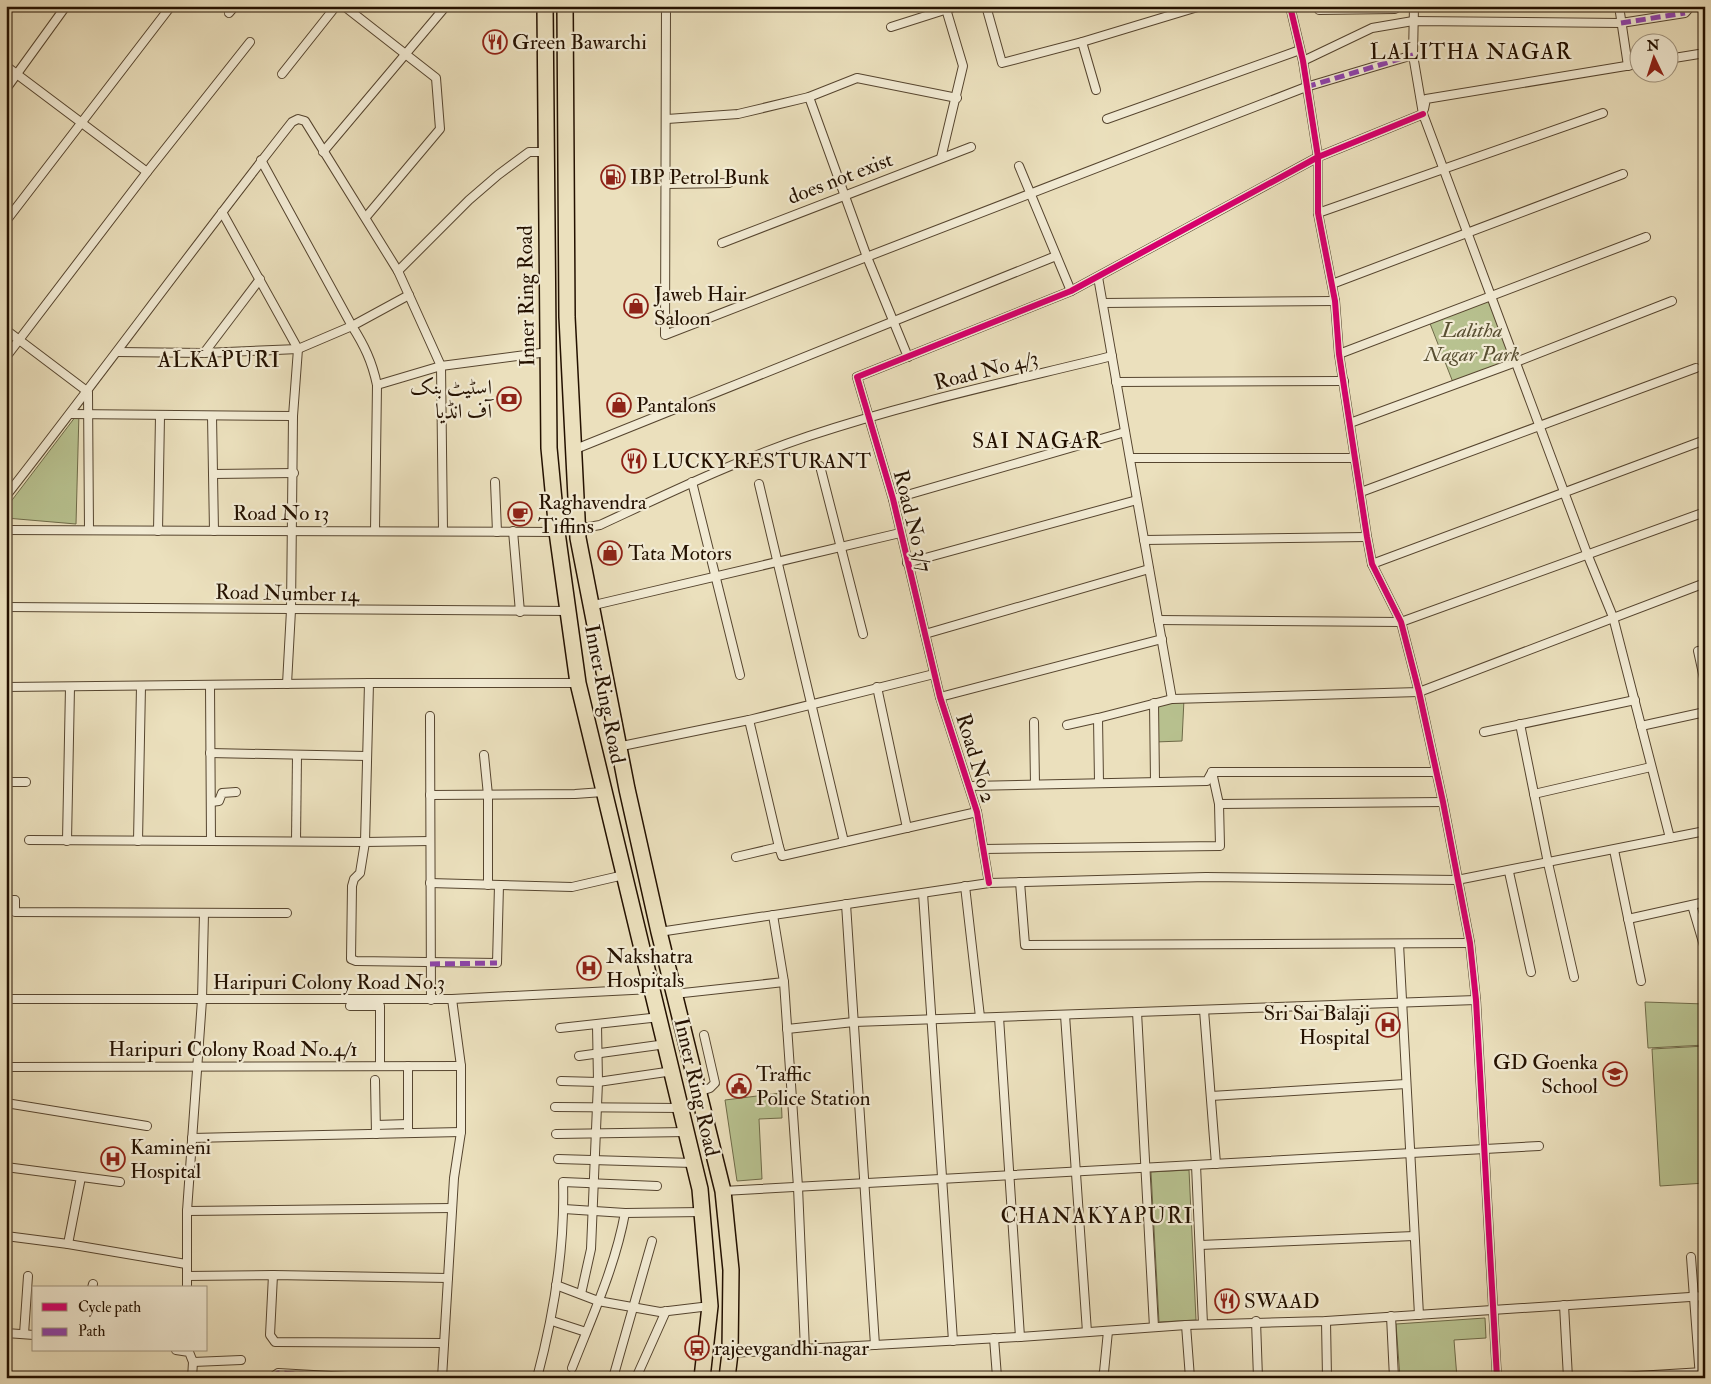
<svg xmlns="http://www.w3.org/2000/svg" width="1711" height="1384" font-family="'IM FELL Double Pica',Amiri,serif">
	<rect width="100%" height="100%" fill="#ebe0bd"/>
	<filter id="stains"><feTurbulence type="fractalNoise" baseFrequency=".004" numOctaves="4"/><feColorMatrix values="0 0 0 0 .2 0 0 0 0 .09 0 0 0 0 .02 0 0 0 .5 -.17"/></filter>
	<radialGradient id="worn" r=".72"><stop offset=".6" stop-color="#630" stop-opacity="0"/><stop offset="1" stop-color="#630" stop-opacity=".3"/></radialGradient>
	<g fill="#b8c290" stroke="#6e6a48">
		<path d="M1491,297l25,65 -62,23 -25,-64z"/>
		<path d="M79,412l-3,112 -70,-6v-10z"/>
		<path d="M1184,699l-2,42 -27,1 -1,-39z"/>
		<path d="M1645,1002l60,2v41l-57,3z"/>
		<path d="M1705,1046v137l-45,3 -8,-137z"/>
		<path d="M781,1093l1,25 -23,1 3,60 -25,2 -12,-81z"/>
		<path d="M1189,1170l7,150 -37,2 -8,-150z"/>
		<path d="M1485,1318l1,20 -32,2 3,38h-57l-4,-54z"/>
	</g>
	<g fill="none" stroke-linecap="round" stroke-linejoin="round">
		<g stroke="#56452f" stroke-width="10">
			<g id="street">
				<path d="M344,6l92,72 4,51 -74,88"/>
				<path d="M666,6l-1,329 641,-248 107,-32"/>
				<path d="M986,6l16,57 80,-21 119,-36"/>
				<path d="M1290,6l13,55 15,96v56l17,88 4,53 28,183 5,27 29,58 18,70 24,110 27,141 6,57 21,378"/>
				<path d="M1414,6l-1,49 10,59 165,442 25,61 57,221"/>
				<path d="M1619,6l9,60"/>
				<path d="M1319,10l76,-1"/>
				<path d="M229,13l6,-7"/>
				<path d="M891,27l66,-21"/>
				<path d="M1082,42l14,48"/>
				<path d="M1668,59l37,-6"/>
				<path d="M1303,61l69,-33 41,-7 208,2 64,-10 6,-7"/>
				<path d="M6,66l141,106"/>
				<path d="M282,74l54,-68"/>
				<path d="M6,89l60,-83"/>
				<path d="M809,97l58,160 41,100"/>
				<path d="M1424,109l2,-10 212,-35"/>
				<path d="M667,119l71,-5 71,-17 48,-19 100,20"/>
				<path d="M1107,119l193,-69"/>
				<path d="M323,152l123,-146"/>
				<path d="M941,158l22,-92 -17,-57"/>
				<path d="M261,160l91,166c12,19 20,35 25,59l-2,146"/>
				<path d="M1019,166l52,125"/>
				<path d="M667,184l62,-1"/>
				<path d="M222,212l76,137 -5,67 -2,194 -4,74"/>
				<path d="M1318,213l285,-100"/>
				<path d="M6,221l165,-215"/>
				<path d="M722,243l249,-96"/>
				<path d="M398,271l71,-71 29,-25 31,-23h16"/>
				<path d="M1098,277l74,422"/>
				<path d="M1332,284l291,-110"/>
				<path d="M1103,303l232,-2"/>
				<path d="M6,330l82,62 1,138"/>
				<path d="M117,352l87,1 94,-4 54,-23 57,-31"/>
				<path d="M204,353l56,-74"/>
				<path d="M1339,354l307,-117"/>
				<path d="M6,357l141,-185 103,-130"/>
				<path d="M1116,382l228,-1"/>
				<path d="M377,385l64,-19 107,-14"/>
				<path d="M70,414l223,2"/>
				<path d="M212,416l2,115"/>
				<path d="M1350,423l166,-61 156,-61"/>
				<path d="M573,450l483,-194"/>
				<path d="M1130,458h224"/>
				<path d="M820,466l43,168"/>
				<path d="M213,474l81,-1"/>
				<path d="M495,482l2,50"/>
				<path d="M692,482l48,193"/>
				<path d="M759,484l85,358"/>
				<path d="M1361,492l335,-124"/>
				<path d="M6,496c97,-124 189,-251 286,-374l6,-3 7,2 93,150 43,95 2,165"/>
				<path d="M893,499l232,-67"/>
				<path d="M577,529l23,-4c69,-32 137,-65 209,-89 99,-33 202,-55 303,-80"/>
				<path d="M6,530l551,2"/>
				<path d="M158,531l2,-115"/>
				<path d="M513,531l7,81"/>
				<path d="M1144,540l223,-3"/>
				<path d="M907,563l230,-63"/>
				<path d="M1372,564l333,-124"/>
				<path d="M590,606l310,-73"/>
				<path d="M6,607l562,4"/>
				<path d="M1158,620l243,2 304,-110"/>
				<path d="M925,634l224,-65"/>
				<path d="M1705,650l-7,1 7,32"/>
				<path d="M210,685l1,156"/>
				<path d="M6,687l363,-4h209"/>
				<path d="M877,687l30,141"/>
				<path d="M940,697l222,-58"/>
				<path d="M1154,703l1,78"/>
				<path d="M430,716l1,284"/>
				<path d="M749,720l30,127"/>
				<path d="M1034,722l1,62"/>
				<path d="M1520,724l28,139 26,114"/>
				<path d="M1067,725l31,-7"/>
				<path d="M1641,726l64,-14"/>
				<path d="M1484,732l151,-32"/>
				<path d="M617,747l132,-27 185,-46"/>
				<path d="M210,753l157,3"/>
				<path d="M484,755l4,40v90"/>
				<path d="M1212,772l7,32"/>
				<path d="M6,782h20"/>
				<path d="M1099,782l-1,-64 74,-19 247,-7 286,-109"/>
				<path d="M970,786l237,-5 5,-9h224"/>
				<path d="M1534,794l117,-27"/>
				<path d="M430,795l145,-1 28,-2"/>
				<path d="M211,802l8,-1 3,-8 14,-1"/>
				<path d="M29,840l336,2 4,-159"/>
				<path d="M67,841l3,-154"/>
				<path d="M138,841l3,-155"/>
				<path d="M296,841l1,-86"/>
				<path d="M430,841l-65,1 -5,31 -6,6 -2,7 -1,73 5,2 141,2 2,-78"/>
				<path d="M984,849l236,-3 -1,-42 224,-2"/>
				<path d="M1614,850l27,131"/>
				<path d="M736,857l43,-10 3,9 195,-44"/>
				<path d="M1509,872l22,100"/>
				<path d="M1020,882l5,63 445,-2"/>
				<path d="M430,883l142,4 52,-12"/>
				<path d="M989,883l-12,-71 -37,-115 -47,-198 -36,-122 214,-86 247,-134 105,-43"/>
				<path d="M965,886l15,131"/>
				<path d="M923,893l30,448"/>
				<path d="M6,900h9v12l272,1"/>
				<path d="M846,904l29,441"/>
				<path d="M1692,905l13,44"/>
				<path d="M1628,919l77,-17"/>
				<path d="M659,932l330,-49 217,-6 251,3 248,-49"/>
				<path d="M1399,944l20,371"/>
				<path d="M784,982l14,205 7,163"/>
				<path d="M674,994l110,-12 -11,-67"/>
				<path d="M6,999h446l200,-10"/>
				<path d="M350,1006h30v60"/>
				<path d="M1204,1010l12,154"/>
				<path d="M1137,1012l17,315"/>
				<path d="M1065,1015l22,317"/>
				<path d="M999,1017l21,320"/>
				<path d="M560,1028l100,-11"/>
				<path d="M787,1029l67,-7 622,-22"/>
				<path d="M579,1056l87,-12"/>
				<path d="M408,1066v67"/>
				<path d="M6,1067l455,-1"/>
				<path d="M375,1080l1,54"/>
				<path d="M561,1081l37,1 75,-11"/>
				<path d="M698,1092l12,-4 5,-5 -11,-48"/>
				<path d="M1211,1096l195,-12"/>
				<path d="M6,1103l141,23"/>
				<path d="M555,1107l125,1"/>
				<path d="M376,1125l32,-1"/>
				<path d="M556,1134l130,-2"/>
				<path d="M192,1138l269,-6"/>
				<path d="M558,1159l135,4"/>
				<path d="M1196,1165l7,159"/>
				<path d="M6,1167l114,15"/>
				<path d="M723,1191l816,-45"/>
				<path d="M564,1209l61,4 77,-1"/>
				<path d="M187,1211l265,-3"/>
				<path d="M6,1236l62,8 118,20"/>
				<path d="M68,1244l13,-67"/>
				<path d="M1200,1245l214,-9"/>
				<path d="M1691,1257l9,121"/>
				<path d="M273,1275l-3,60 5,7 168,1"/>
				<path d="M187,1276l86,-1 175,3"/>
				<path d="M556,1285l42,16 62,11 50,-6"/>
				<path d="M92,1288l1,-4"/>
				<path d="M187,1288v-77l15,-211 2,-87"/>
				<path d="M581,1294l10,-45 7,-167 -1,-57"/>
				<path d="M1564,1305l4,73"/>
				<path d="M1391,1316l3,62"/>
				<path d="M552,1321l34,11"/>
				<path d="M1256,1321l2,57"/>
				<path d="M1326,1321l1,57"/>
				<path d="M1186,1325l4,53"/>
				<path d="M6,1333l28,2"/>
				<path d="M24,1334l4,-58"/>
				<path d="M994,1338l3,39"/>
				<path d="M176,1350l13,2 4,10 48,-2"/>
				<path d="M730,1353l290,-16 166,-12 140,-4 379,-25"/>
				<path d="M572,1368c20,-51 43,-101 53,-155"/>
				<path d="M192,1378l1,-16"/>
				<path d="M271,1378l7,-5 88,5"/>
				<path d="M442,1378l12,-200 7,-46v-66l-9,-67"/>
				<path d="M537,1378c17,-64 28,-130 26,-196l94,4"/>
				<path d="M613,1378l39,-137"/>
				<path d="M636,1378l30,-67"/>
				<path d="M1101,1378l3,-6 4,-41"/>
				<path d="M1604,1378l99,-6"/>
			</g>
		</g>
		<g stroke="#241100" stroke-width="18">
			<g id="highway">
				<path d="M545,6l4,442 8,84 21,151 122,506 10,117 -8,72"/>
				<path d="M565,6l2,311 11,221 49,251 32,143 64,259 8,79 -1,83 -3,25"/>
			</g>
		</g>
		<use href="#street" stroke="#f2ebd4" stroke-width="8"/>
		<use href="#highway" stroke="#ebe0bd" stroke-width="15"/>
		<g stroke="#8e44ad" stroke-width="5" stroke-dasharray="10 5" stroke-linecap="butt">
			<path d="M1621,23l64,-10"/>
			<path d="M1306,87l107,-32"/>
			<path d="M430,964l67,-1"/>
			<path d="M271,1378l7,-5 88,5"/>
		</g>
		<g stroke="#f2ebd4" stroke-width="9">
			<g id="cycleway">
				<path d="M1290,6l13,55 15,96v56l17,88 4,53 28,183 5,27 29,58 18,70 24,110 27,141 6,57 21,378"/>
				<path d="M989,883l-12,-71 -37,-115 -47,-198 -36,-122 214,-86 247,-134 105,-43"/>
			</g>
		</g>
		<use href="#cycleway" stroke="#d6006c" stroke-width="6"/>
	</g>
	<defs>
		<g id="restaurant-ring" transform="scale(1.25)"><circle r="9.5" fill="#f2ebd4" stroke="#8f2418" stroke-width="1.5"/><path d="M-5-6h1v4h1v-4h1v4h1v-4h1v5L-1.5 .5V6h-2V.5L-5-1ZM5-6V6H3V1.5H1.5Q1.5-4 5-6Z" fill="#8f2418"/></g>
		<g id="fuel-ring" transform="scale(1.25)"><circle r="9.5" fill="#f2ebd4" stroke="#8f2418" stroke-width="1.5"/><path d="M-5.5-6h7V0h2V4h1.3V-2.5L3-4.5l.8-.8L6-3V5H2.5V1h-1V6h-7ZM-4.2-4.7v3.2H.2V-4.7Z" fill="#8f2418"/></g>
		<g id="shop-ring" transform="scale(1.25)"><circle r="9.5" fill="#f2ebd4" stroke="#8f2418" stroke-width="1.5"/><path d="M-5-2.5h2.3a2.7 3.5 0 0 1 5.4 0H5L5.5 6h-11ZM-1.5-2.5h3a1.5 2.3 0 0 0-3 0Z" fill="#8f2418"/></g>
		<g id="bank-ring" transform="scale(1.25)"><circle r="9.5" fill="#f2ebd4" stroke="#8f2418" stroke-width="1.5"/><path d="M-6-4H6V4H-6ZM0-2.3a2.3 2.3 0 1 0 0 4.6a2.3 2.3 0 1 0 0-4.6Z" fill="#8f2418"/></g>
		<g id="cafe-ring" transform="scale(1.25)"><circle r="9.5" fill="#f2ebd4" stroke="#8f2418" stroke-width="1.5"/><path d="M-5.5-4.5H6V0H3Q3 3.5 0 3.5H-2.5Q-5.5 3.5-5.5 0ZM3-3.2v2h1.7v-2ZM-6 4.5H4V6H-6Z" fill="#8f2418"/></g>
		<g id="hospital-ring" transform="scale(1.25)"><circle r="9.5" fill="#f2ebd4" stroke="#8f2418" stroke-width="1.5"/><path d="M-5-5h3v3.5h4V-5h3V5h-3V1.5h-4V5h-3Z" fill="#8f2418"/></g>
		<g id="school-ring" transform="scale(1.25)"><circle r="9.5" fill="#f2ebd4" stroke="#8f2418" stroke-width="1.5"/><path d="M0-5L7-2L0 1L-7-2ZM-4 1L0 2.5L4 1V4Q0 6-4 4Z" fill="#8f2418"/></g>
		<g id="civic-ring" transform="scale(1.25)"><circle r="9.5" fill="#f2ebd4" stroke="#8f2418" stroke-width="1.5"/><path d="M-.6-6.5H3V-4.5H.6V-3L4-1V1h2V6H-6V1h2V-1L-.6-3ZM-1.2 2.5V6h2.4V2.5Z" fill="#8f2418"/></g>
		<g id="bus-ring" transform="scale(1.25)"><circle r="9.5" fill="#f2ebd4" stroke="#8f2418" stroke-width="1.5"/><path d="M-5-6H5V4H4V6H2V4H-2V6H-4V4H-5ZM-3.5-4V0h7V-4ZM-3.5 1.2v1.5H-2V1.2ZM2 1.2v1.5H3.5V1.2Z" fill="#8f2418"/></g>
	</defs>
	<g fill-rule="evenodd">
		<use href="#restaurant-ring" x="495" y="42"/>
		<use href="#fuel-ring" x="613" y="177"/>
		<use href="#shop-ring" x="636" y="306"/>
		<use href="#bank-ring" x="509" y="399"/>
		<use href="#shop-ring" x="619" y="405"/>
		<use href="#restaurant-ring" x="634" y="461"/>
		<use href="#cafe-ring" x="520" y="514"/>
		<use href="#shop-ring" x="610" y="553"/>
		<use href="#hospital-ring" x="589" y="968"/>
		<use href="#hospital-ring" x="1388" y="1025"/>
		<use href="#school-ring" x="1615" y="1074"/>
		<use href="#civic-ring" x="739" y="1086"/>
		<use href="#hospital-ring" x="113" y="1159"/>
		<use href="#restaurant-ring" x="1227" y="1301"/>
		<use href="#bus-ring" x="697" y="1348"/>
	</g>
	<g text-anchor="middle" stroke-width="4.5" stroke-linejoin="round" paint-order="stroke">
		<g font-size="21" fill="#241100" stroke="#f2ebd4" text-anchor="start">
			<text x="512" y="49">Green Bawarchi</text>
			<text x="630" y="184">IBP Petrol Bunk</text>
			<text x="654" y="301">Jaweb Hair<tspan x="654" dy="24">Saloon</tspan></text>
			<text x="492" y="394" text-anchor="end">اسٹیٹ بنک<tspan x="492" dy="24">آف انڈیا</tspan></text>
			<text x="636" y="412">Pantalons</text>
			<text x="652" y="468">LUCKY RESTURANT</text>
			<text x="538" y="509">Raghavendra<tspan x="538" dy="24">Tiffins</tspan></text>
			<text x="628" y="560">Tata Motors</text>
			<text x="606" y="963">Nakshatra<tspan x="606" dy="24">Hospitals</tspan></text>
			<text x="1370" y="1020" text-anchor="end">Sri Sai Balaji<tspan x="1370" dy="24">Hospital</tspan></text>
			<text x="1598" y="1069" text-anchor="end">GD Goenka<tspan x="1598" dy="24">School</tspan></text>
			<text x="756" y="1081">Traffic<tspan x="756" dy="24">Police Station</tspan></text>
			<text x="130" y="1154">Kamineni<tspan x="130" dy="24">Hospital</tspan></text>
			<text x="1244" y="1308">SWAAD</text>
			<text x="714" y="1355">rajeevgandhi nagar</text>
		</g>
		<g font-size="21" fill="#241100" stroke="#f2ebd4">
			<text transform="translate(840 178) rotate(-21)" y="7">does not exist</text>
			<text transform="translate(526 296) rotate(-91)" y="7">Inner Ring Road</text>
			<text transform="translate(986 370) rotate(-14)" y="7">Road No 4/3</text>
			<text x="281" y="520">Road No 13</text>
			<text transform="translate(913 521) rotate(76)" y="7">Road No 3/7</text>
			<text transform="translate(287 593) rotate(1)" y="7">Road Number 14</text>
			<text transform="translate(605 694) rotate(79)" y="7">Inner Ring Road</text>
			<text transform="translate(976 758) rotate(73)" y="7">Road No 2</text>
			<text x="329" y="989">Haripuri Colony Road No.3</text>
			<text x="233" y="1056">Haripuri Colony Road No.4/1</text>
			<text transform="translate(697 1087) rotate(77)" y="7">Inner Ring Road</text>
		</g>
		<g font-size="21" font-style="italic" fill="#584f32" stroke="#f2ebd4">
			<text x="1472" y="337">Lalitha<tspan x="1472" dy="24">Nagar Park</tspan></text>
		</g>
		<g font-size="22" letter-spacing="1" fill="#241100" stroke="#f2ebd4">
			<text x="1471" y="59">LALITHA NAGAR</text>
			<text x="219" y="367">ALKAPURI</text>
			<text x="1037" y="448">SAI NAGAR</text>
			<text x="1097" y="1223">CHANAKYAPURI</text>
		</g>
	</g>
	<rect width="1711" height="1384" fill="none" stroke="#ebe0bd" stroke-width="25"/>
	<rect x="8" y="8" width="1696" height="1369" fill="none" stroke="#241100" stroke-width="2.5"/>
	<rect x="12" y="12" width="1686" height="1359" fill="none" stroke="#241100"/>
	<rect x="32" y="1286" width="175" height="65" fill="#f2ebd4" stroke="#a0947f"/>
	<rect x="42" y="1303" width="25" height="8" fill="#d6006c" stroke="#a0947f"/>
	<text x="78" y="1312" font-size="15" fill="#241100">Cycle path</text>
	<rect x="42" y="1328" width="25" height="8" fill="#8e44ad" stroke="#a0947f"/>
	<text x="78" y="1336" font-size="15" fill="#241100">Path</text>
	<g transform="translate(1654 58) rotate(356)"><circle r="24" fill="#f2ebd4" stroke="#a0947f"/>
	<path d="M0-4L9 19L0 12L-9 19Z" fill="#8f2418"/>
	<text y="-8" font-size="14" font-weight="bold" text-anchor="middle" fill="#241100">N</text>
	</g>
	<rect width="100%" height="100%" filter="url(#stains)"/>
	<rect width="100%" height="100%" fill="url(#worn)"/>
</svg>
